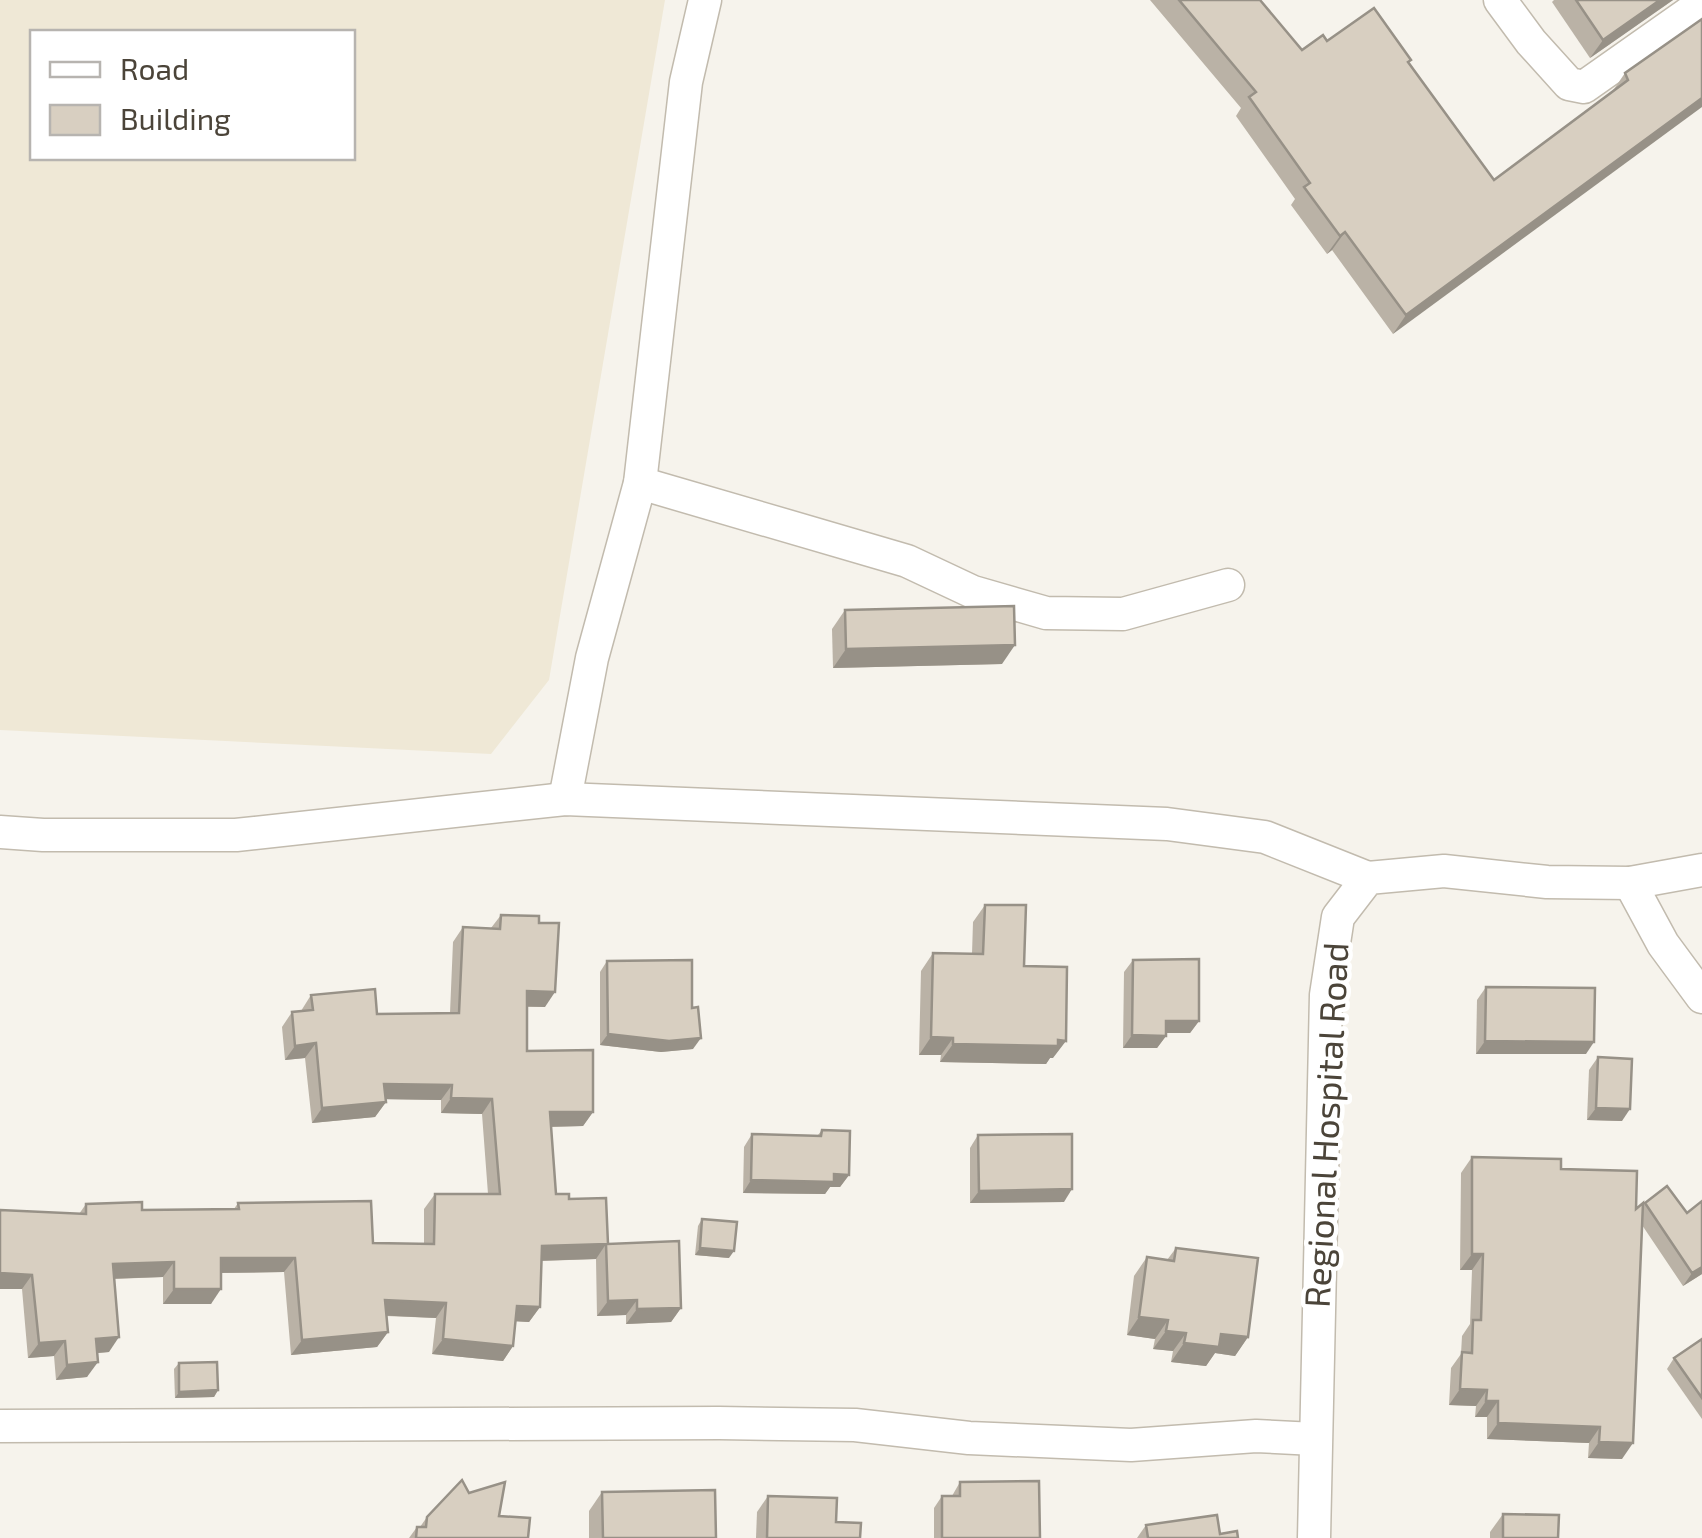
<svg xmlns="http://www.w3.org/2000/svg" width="1702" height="1538" font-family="'Exo 2',sans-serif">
	<rect width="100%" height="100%" fill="#f6f3ec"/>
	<path fill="#efe8d6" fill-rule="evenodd" d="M0,0h665l-116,680 -58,74 -491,-24zM32,32h320v126h-320z"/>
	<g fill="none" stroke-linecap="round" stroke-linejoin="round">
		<g stroke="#c2bbae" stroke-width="35">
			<g id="minor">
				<path d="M1500,0l31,42 38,42 15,3 118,-83"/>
				<path d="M640,483l267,78 66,31 73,21 77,1 105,-29"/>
				<path d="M565,799l27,-141 48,-175 46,-401 19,-82"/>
				<path d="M0,832l43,3h193l329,-36 602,25 98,13 103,41"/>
				<path d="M1630,883l33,61 39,53"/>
				<path d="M0,1426l719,-3 136,2 114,13 162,7 125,-9 59,3"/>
				<path d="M1314,1538l12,-543 12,-78 30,-39 76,-7 103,11 83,1 72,-13"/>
			</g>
		</g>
		<use href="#minor" stroke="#fff" stroke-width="32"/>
	</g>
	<g fill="#bab2a6">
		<path d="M1150,0h110l42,50 25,-9 82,22 85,117 118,-88 13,-19 77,-54 -309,315 -61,-84 -5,4 -36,-49 4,-6 -59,-83 5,-8z"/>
		<path d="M1554,0h119l-83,58 -38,-56z"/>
		<path d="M845,610l157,54 -169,4 -1,-39z"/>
		<path d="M985,905l39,61 29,92h-3l-4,6 -106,-2 1,-7h-22l2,-84 12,-18 39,1 1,-32z"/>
		<path d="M501,915l38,8 6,84h-18v44l66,61 -10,14 -32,1 5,67 13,5 39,45 73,64 -10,14 -45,2v-9l-29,1 -1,-57 -54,2 -2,46 -11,15 -13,-1 -3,25 -10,15 -71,-7 4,-36 -50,-2 2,16 -11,15 -86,8 -7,-83 -63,1 -10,31h-48v-27l-49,2 -5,73 -12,1 -10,24 -31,3 -2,-24 -26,2 -6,-69h-22v-79l79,4 7,-10 56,6 92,-1 4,-6 135,40 51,1v-35l11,-15h53l-6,-80 -41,-1v-13l-56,-1 1,3 -11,15 -63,6 -7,-65 -20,2 -3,-33 10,-15 9,-1 10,-16 66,19 73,-1 3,-71 10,-15 28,1z"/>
		<path d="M1133,960l66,61 -9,12h-24v3l-9,12h-34l1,-76z"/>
		<path d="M607,961l86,88 -32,3 -61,-7v-73z"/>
		<path d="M1486,987l100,67h-110l1,-54z"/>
		<path d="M1598,1057l24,64 -35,-1 2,-50z"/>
		<path d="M822,1130l27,45 -9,12h-10l-5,7 -82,-1 1,-46 8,-13 66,1z"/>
		<path d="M978,1135l86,67 -94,1v-55z"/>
		<path d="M1472,1157l89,12 75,40 7,-3 2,-3 57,71 -19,12 -41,-61 -20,234 -34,-1 1,-15 -102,-4v-22h-12l1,-11 -27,-1 2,-37 10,-14 1,-18 8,-12 2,-54h-12l1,-97z"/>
		<path d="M702,1219l27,39 -34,-3 3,-29z"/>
		<path d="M1176,1248l72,89 -13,19 -20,-3 -9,13 -35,-4 2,-11 -20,-2 2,-10 -28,-4 7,-59 13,-19 20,3z"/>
		<path d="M1702,1339v80l-35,-50 7,-11z"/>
		<path d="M179,1363l39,27 -4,7 -39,1 -1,-29z"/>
		<path d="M960,1482l80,56h-106v-30l8,-12h10z"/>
		<path d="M602,1492l114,46h-127v-27z"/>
		<path d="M469,1493l59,45h-119l8,-11h3l7,-10z"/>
		<path d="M768,1496l68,26 24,16h-104l1,-26z"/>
		<path d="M1503,1514l55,24h-68v-6z"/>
		<path d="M1146,1525l74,9 18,4h-101z"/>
	</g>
	<g fill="#979187">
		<path d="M1660,0h13l-83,58 13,-18z"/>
		<path d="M1702,98v9l-309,227 13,-19z"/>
		<path d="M1345,232l-13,18 -5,4 13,-18z"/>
		<path d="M1015,645l-13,19 -169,4 13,-19z"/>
		<path d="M527,991l28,1 -10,15 -28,-1z"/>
		<path d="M1166,1021h33l-9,12h-33z"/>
		<path d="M608,1034l93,4 -8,11 -32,3 -61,-7z"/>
		<path d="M1132,1035l34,1 -9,12h-34z"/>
		<path d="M931,1037l22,1 -12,17h-22z"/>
		<path d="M1058,1040l8,1 -13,17h-3l-4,6 -106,-2 13,-18z"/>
		<path d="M1485,1041l109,1 -8,12h-110z"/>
		<path d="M316,1043l-11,15 -20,2 10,-14z"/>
		<path d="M384,1084l68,1 -11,15 -68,-1z"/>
		<path d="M451,1098l41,1 -10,15 -41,-1z"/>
		<path d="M386,1102l-11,15 -63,6 10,-15z"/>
		<path d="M1596,1108l34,1 -8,12 -35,-1z"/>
		<path d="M550,1112h43l-10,14 -44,1z"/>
		<path d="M834,1174l15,1 -9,12h-10l-5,7 -82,-1 8,-13z"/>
		<path d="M1072,1189l-8,13 -94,1 9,-12z"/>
		<path d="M606,1244l-10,15 -64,2 10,-15z"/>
		<path d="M700,1248l34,3 -5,7 -34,-3z"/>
		<path d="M1472,1254h11l-11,16h-12z"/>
		<path d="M221,1258h74l-11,14 -73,1z"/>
		<path d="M174,1262l-11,15 -60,2 10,-15z"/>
		<path d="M1702,1267v7l-19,12 9,-13z"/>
		<path d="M0,1273l32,2 -10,14h-22z"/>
		<path d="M174,1289h47l-10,15h-48z"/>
		<path d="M385,1300l61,3 -10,15 -62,-3z"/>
		<path d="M637,1300l-11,15 -29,1 11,-15z"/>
		<path d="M517,1306l23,1 -11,15 -22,-1z"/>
		<path d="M681,1308l-10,14 -45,2 11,-15z"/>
		<path d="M1139,1317l29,3 -13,19 -28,-4z"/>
		<path d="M1166,1331l20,2 -13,18 -20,-2z"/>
		<path d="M388,1332l-11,15 -86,8 11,-15z"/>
		<path d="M1221,1334l27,3 -13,19 -20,-3 -9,13 -35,-4 13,-19z"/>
		<path d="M119,1337l-10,15 -23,2 10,-15z"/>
		<path d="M443,1339l70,7 -10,15 -71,-7z"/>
		<path d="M65,1341l-11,15 -26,2 11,-15z"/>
		<path d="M98,1362l-11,15 -31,3 11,-15z"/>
		<path d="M1460,1389l27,1 -11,16 -27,-1z"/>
		<path d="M218,1390l-4,7 -39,1 4,-6z"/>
		<path d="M1486,1401h12l-11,16h-12z"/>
		<path d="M1498,1423l102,4 -11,16 -102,-4z"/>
		<path d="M1599,1442l34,1 -11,16 -34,-1z"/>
	</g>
	<g fill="#d8cfc1" stroke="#979187" stroke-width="2.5">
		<path d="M1179,0h81l42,50 21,-15 4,6 47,-33 37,52 -3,2 86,118 134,-100 -3,-7 77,-54v79l-296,217 -61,-83 -5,4 -36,-49 6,-4 -61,-86 7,-5z"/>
		<path d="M1576,0h84l-57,40z"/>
		<path d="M1014,606l1,39 -169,4 -1,-39z"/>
		<path d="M985,905h41l-2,61 43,1 -1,74 -8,-1v6l-105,-2v-6l-22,-1 2,-84 50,1z"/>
		<path d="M501,915l38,1v7h20l-4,69 -28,-1v60l66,-1v62h-43l6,82h13v5l37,-1 2,46 71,-3 2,67 -44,1v-9l-29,1 -2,-57 -64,2 -2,61 -23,-1 -4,40 -70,-7 3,-36 -61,-3 3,32 -86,8 -7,-82h-74v31h-47v-27l-61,2 6,73 -23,2 2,23 -31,3 -2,-24 -26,2 -7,-68 -32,-2v-63l86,4v-10l56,-2v8l97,-1 -1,-6 133,-2 2,42 61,1 1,-50h65l-8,-95 -41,-1 1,-13 -68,-1 2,18 -64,6 -6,-65 -21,3 -3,-34 21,-2 -2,-15 64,-6 2,25 82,-1 4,-86 37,2z"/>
		<path d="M1199,959v62h-33v15l-34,-1 1,-75z"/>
		<path d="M692,960v48l6,-1 3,31 -32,3 -61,-7 -1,-73z"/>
		<path d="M1486,987l109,1 -1,54 -109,-1z"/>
		<path d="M1598,1057l34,2 -2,50 -34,-1z"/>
		<path d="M822,1130l28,1 -1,44 -15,-1v8l-83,-2 1,-46 69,2z"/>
		<path d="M1072,1134v55l-93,2 -1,-56z"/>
		<path d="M1472,1157l89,2v10l76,2 -1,38 7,-6 -10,240 -34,-1 1,-15 -102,-4v-22h-12l1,-11 -27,-1 2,-37 10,1 1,-33h8l2,-66h-11z"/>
		<path d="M1667,1186l20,27 15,-12v66l-10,6 -47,-70z"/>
		<path d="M702,1219l35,3 -3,29 -34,-3z"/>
		<path d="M1176,1248l82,10 -10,79 -27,-3 -2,13 -35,-4 2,-10 -20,-2 2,-11 -29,-3 8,-60 27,4z"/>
		<path d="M1702,1339v59l-28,-40z"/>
		<path d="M217,1362l1,28 -39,2v-29z"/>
		<path d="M462,1480l7,13 36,-11 -6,34 31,2 -2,20h-112l1,-11h9l1,-10z"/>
		<path d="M1039,1481l1,57h-98v-42h18v-14z"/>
		<path d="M715,1490l1,48h-113l-1,-46z"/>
		<path d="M768,1496l69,2 -1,24 25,1 -1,15h-93z"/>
		<path d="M1503,1514l56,1 -1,23h-55z"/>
		<path d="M1217,1515l3,19 17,-3 1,7h-90l-2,-13z"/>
	</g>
	<g text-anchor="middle" stroke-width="9" stroke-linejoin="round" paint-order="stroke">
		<g font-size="35" fill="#4b4439" stroke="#fff">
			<text transform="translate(1327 1125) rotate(-87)" y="12">Regional Hospital Road</text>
		</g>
	</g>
	<rect x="30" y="30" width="325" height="130" fill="#ffffff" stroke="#b7b4b0" stroke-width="2.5"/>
	<rect x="50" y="62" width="50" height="15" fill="#ffffff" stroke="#b7b4b0" stroke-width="2.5"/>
	<text x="120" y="80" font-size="30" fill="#4b4439">Road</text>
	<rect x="50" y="105" width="50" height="30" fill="#d8cfc1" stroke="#b7b4b0" stroke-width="2.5"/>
	<text x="120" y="130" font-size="30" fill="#4b4439">Building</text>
</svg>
